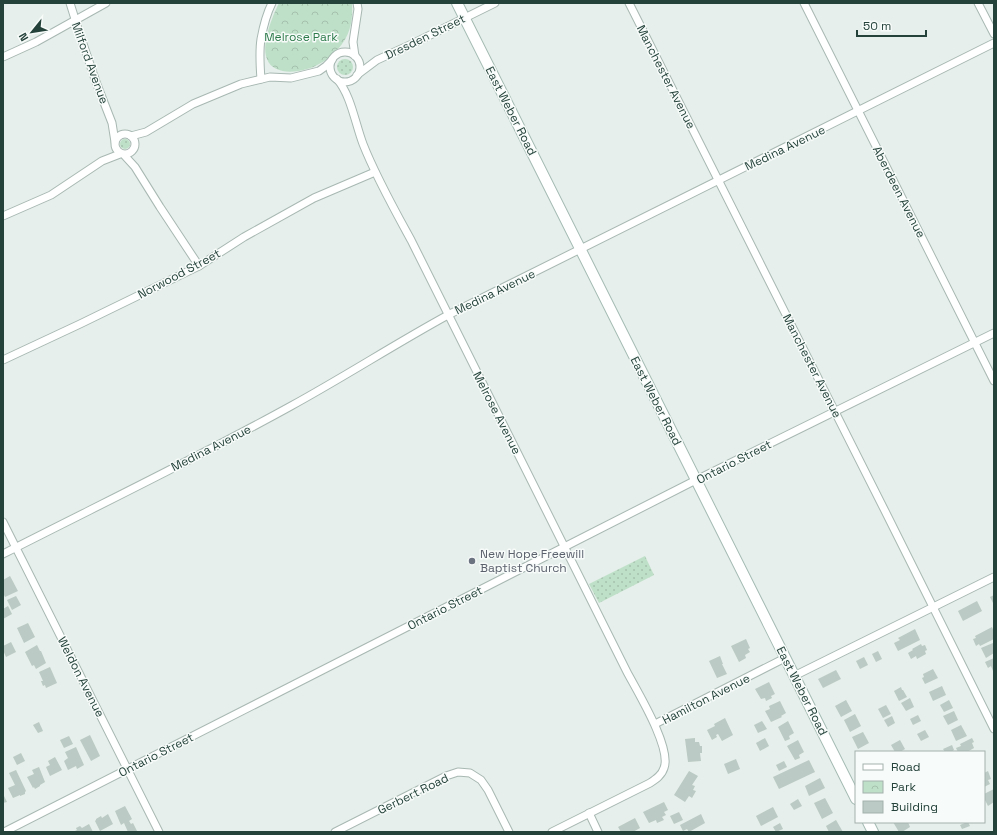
<svg xmlns="http://www.w3.org/2000/svg" width="997" height="835" font-family="'Space Grotesk',sans-serif">
	<defs>
		<pattern id="grass-dots" width="8" height="8" patternUnits="userSpaceOnUse"><rect width="8" height="8" fill="#bfe0c8"/><path d="M2 2h.1M6 6h.1" fill="none" stroke="#a4c1ad" stroke-width="1.8" stroke-linecap="round"/></pattern>
		<pattern id="park-crowns" width="20" height="18" patternUnits="userSpaceOnUse"><rect width="20" height="18" fill="#bfe0c8"/><path d="M2 6a3 3 0 1 1 6 0M12 15a3 3 0 1 1 6 0" fill="none" stroke="#a4c1ad"/></pattern>
	</defs>
	<rect width="100%" height="100%" fill="#e6efeb"/>
	<g fill="url(#grass-dots)">
		<circle cx="345" cy="67" r="8"/>
		<circle cx="125" cy="144" r="5"/>
		<path d="M645,556l9,19 -55,28 -10,-19z"/>
	</g>
	<path fill="url(#park-crowns)" d="M279,3h73c1,15 -1,29 -10,41 -6,8 -14,16 -23,20 -13,8 -45,14 -52,-5 -6,-15 5,-42 12,-56z"/>
	<g fill="#bbcac4">
		<path d="M10,576l8,15 -13,6 -2,-4v-13z"/>
		<path d="M994,595v10l-4,-8z"/>
		<path d="M16,596l5,9 -9,5 -5,-10z"/>
		<path d="M977,601l5,10 -19,10 -5,-10z"/>
		<path d="M8,606l4,8 -9,5v-10z"/>
		<path d="M28,623l7,14 -11,6 -7,-15z"/>
		<path d="M992,627l2,5v3h-1l1,4 -14,7 -1,-2 -3,2 -3,-7 3,-1 -1,-2z"/>
		<path d="M915,629l5,11 -22,11 -4,-8 6,-3 -2,-2z"/>
		<path d="M746,639l4,9 -2,1 2,3 -5,3 1,3 -7,4 -8,-16z"/>
		<path d="M11,642l5,10 -10,5 -3,-7v-4z"/>
		<path d="M993,643l1,3v7l-8,5 -5,-10z"/>
		<path d="M921,644l1,2 3,-1 2,5 -2,1 1,3 -9,5 -1,-3 -5,3 -3,-6 5,-3 -1,-1z"/>
		<path d="M37,645l3,6h1l5,12 -10,6 -2,-4 -2,1 -7,-14z"/>
		<path d="M878,651l4,8 -6,3 -4,-8z"/>
		<path d="M720,656l3,8h-1l5,10 -10,4 -8,-17z"/>
		<path d="M864,657l4,8 -8,4 -4,-8z"/>
		<path d="M994,658v12l-1,1 -2,-5 -3,2 -3,-6z"/>
		<path d="M50,667l7,16 -11,5 -1,-3 -2,1 -2,-5h2l-4,-9z"/>
		<path d="M933,669l5,9 -13,6 -3,-6 2,-1 -1,-3z"/>
		<path d="M836,670l5,9 -18,9 -5,-9z"/>
		<path d="M769,682l6,12 -4,2 1,2 -6,3 -1,-3 -4,1 -6,-10z"/>
		<path d="M942,686l4,9 -13,6 -4,-9z"/>
		<path d="M901,687l1,3h1l4,7 -8,4 -5,-10z"/>
		<path d="M910,698l4,9 -8,4 -5,-8z"/>
		<path d="M846,700l6,11 -11,6 -6,-11z"/>
		<path d="M949,700l4,8 -9,4 -4,-7z"/>
		<path d="M780,701l6,12 -5,3 1,1 -11,5 -6,-11 5,-2 -1,-3z"/>
		<path d="M886,705l5,9 -8,4 -5,-9z"/>
		<path d="M954,711l4,9 -10,5 -5,-9z"/>
		<path d="M855,714l6,12 -11,6 -6,-12z"/>
		<path d="M918,715l3,6 -8,4 -3,-6z"/>
		<path d="M892,716l3,7 -7,4 -4,-7z"/>
		<path d="M725,718l8,17 -11,6 -4,-7 -2,1 1,2 -5,3 -5,-10 8,-4 -1,-2z"/>
		<path d="M762,721l5,8 -9,4 -4,-8z"/>
		<path d="M788,721l6,12 -5,3 1,3 -5,2 -7,-14z"/>
		<path d="M39,722l4,9 -5,2 -5,-8z"/>
		<path d="M961,725l6,11 -11,5 -5,-11z"/>
		<path d="M925,730l4,7 -8,4 -4,-7z"/>
		<path d="M863,732l6,11 -11,6 -6,-12z"/>
		<path d="M90,735l10,21 -9,5 -11,-21z"/>
		<path d="M69,736l4,8 -9,4 -4,-8z"/>
		<path d="M695,738v4h4l1,4h2v7h-2l1,8 -13,1 -3,-23z"/>
		<path d="M765,738l4,8 -9,5 -4,-8z"/>
		<path d="M972,738l2,4 -2,1 2,5 -7,4h-9l-2,-4 5,-2 -1,-2z"/>
		<path d="M798,740l6,12 -5,3 1,3 -5,2 -8,-14z"/>
		<path d="M900,740l5,9 -5,3h-5l-4,-7z"/>
		<path d="M952,745l2,5 -3,2h-6l-2,-3z"/>
		<path d="M76,747l8,18 -7,4 -1,-3 -8,4 -4,-9 4,-3 -3,-6z"/>
		<path d="M21,753l4,8 -8,4 -4,-8z"/>
		<path d="M55,757l7,13 -12,6 -4,-9 4,-2 -2,-4z"/>
		<path d="M736,759l4,10 -12,5 -4,-10z"/>
		<path d="M809,760l6,12 -36,17 -6,-12z"/>
		<path d="M784,761l3,6 -8,4 -3,-6z"/>
		<path d="M39,767l6,15 -5,3v1l-5,3 -1,-2 -1,1 -6,-11 7,-3 -2,-4z"/>
		<path d="M16,770l10,21 -1,1v2l-5,2v-1l-7,3 -5,-10 7,-3 -6,-12z"/>
		<path d="M689,771l9,5 -6,9 3,1 -2,4 3,1 -4,7 -3,-2 -4,6 -11,-7z"/>
		<path d="M988,771l3,8 -3,1 2,4 -6,3v-14z"/>
		<path d="M820,778l5,10 -16,8 -4,-10z"/>
		<path d="M994,789v13l-6,4 -4,-8v-4z"/>
		<path d="M3,794l4,8 -4,1z"/>
		<path d="M825,798l8,15 -11,6 -8,-16z"/>
		<path d="M798,799l4,7 -8,4 -4,-6z"/>
		<path d="M664,802l4,8 -4,2 2,3 -4,2 2,3 -7,3 -1,-3 -7,3 -6,-11z"/>
		<path d="M125,806l7,13 -3,2 2,3 2,-1 4,8 -2,1h-7l-4,-9 -3,2 -6,-14z"/>
		<path d="M773,807l5,10 -17,9 -5,-10z"/>
		<path d="M679,812l4,8 -9,4 -4,-8z"/>
		<path d="M108,814l5,10 -13,7 -5,-10 1,-1v-1l5,-3 1,2z"/>
		<path d="M701,814l4,9 -16,9 -2,-3 -4,2 -3,-6z"/>
		<path d="M635,818l5,10 -7,4h-12l-3,-5z"/>
		<path d="M836,820l7,12h-14l-3,-6z"/>
		<path d="M893,822h15l2,5 -8,5h-3z"/>
		<path d="M967,822h1l2,4 -8,3 -2,-4z"/>
		<path d="M780,823l3,6 -7,3 -3,-5z"/>
		<path d="M89,824l4,8h-17l-1,-1 2,-1 -1,-2 4,-2 2,2z"/>
	</g>
	<g fill="none" stroke-linecap="round" stroke-linejoin="round">
		<g stroke="#a8b8b2" stroke-width="9">
			<g id="street">
				<path d="M70,3l9,29 17,50 16,41 3,19"/>
				<path d="M629,3l255,506 110,220"/>
				<path d="M804,3l190,378"/>
				<path d="M978,3l16,31"/>
				<circle cx="345" cy="67" r="15"/>
				<path d="M355,56l-2,-14 5,-33 -1,-6"/>
				<path d="M3,57l33,-15 70,-39"/>
				<path d="M357,75l20,-15 37,-17 81,-40"/>
				<path d="M261,79c-1,-13 -2,-27 0,-40 2,-11 6,-26 11,-36"/>
				<path d="M337,79c14,16 18,44 26,65 13,33 31,65 48,96l216,432c10,19 45,76 37,96 -2,7 -8,11 -14,15l-98,49"/>
				<circle cx="125" cy="144" r="10"/>
				<path d="M131,136l15,-4 47,-28 48,-20 29,-7 21,1 28,-7 7,-5 6,-6"/>
				<path d="M124,155l11,12 25,40 39,59"/>
				<path d="M3,216l48,-21 51,-34 18,-7"/>
				<path d="M3,360l77,-36 119,-58 45,-29 70,-39 61,-26"/>
				<path d="M3,522l156,310"/>
				<path d="M3,554c96,-49 194,-96 288,-148 53,-29 104,-62 157,-91l546,-272"/>
				<path d="M794,676l200,-99"/>
				<path d="M655,724l130,-66"/>
				<path d="M589,813l9,19"/>
				<path d="M4,832l692,-352 298,-147"/>
				<path d="M335,832l111,-56 12,-4 12,1 11,7 7,10 21,42"/>
			</g>
		</g>
		<g stroke="#a4bbb3" stroke-width="12">
			<g id="secondary">
				<path d="M457,3l399,796"/>
				<path d="M868,822l5,10"/>
			</g>
		</g>
		<use href="#street" stroke="#fff" stroke-width="7"/>
		<use href="#secondary" stroke="#fff" stroke-width="10"/>
	</g>
	<circle fill="#6b7280" stroke="#f7fbf9" stroke-width="1.5" cx="472" cy="561" r="4"/>
	<g text-anchor="middle" stroke-width="3" stroke-linejoin="round" paint-order="stroke">
		<g font-size="12" fill="#2d7a4b" stroke="#f7fbf9">
			<text x="301" y="41">Melrose Park</text>
		</g>
		<g font-size="12" fill="#24423a" stroke="#f7fbf9">
			<text transform="translate(425 37) rotate(-26)" y="4">Dresden Street</text>
			<text transform="translate(90 63) rotate(70)" y="4">Milford Avenue</text>
			<text transform="translate(666 77) rotate(63)" y="4">Manchester Avenue</text>
			<text transform="translate(511 111) rotate(63)" y="4">East Weber Road</text>
			<text transform="translate(785 148) rotate(-26)" y="4">Medina Avenue</text>
			<text transform="translate(899 192) rotate(63)" y="4">Aberdeen Avenue</text>
			<text transform="translate(179 274) rotate(-28)" y="4">Norwood Street</text>
			<text transform="translate(495 292) rotate(-26)" y="4">Medina Avenue</text>
			<text transform="translate(812 366) rotate(63)" y="4">Manchester Avenue</text>
			<text transform="translate(656 401) rotate(63)" y="4">East Weber Road</text>
			<text transform="translate(497 413) rotate(63)" y="4">Melrose Avenue</text>
			<text transform="translate(211 448) rotate(-27)" y="4">Medina Avenue</text>
			<text transform="translate(734 462) rotate(-27)" y="4">Ontario Street</text>
			<text transform="translate(445 608) rotate(-27)" y="4">Ontario Street</text>
			<text transform="translate(81 677) rotate(63)" y="4">Weldon Avenue</text>
			<text transform="translate(802 691) rotate(63)" y="4">East Weber Road</text>
			<text transform="translate(706 699) rotate(-27)" y="4">Hamilton Avenue</text>
			<text transform="translate(156 755) rotate(-27)" y="4">Ontario Street</text>
			<text transform="translate(413 794) rotate(-26)" y="4">Gerbert Road</text>
		</g>
		<g font-size="12" fill="#5b616d" stroke="#f7fbf9" text-anchor="start">
			<text x="480" y="558">New Hope Freewill<tspan x="480" dy="14">Baptist Church</tspan></text>
		</g>
	</g>
	<rect width="997" height="835" fill="none" stroke="#24423a" stroke-width="8"/>
	<rect x="855" y="751" width="130" height="72" fill="#f7fbf9" stroke="#a3b1ad"/>
	<rect x="863" y="764" width="20" height="6" fill="#ffffff" stroke="#a3b1ad"/>
	<text x="891" y="771" font-size="12" fill="#24423a">Road</text>
	<rect x="863" y="781" width="20" height="12" fill="url(#park-crowns)" stroke="#a3b1ad"/>
	<text x="891" y="791" font-size="12" fill="#24423a">Park</text>
	<rect x="863" y="801" width="20" height="12" fill="#bbcac4" stroke="#a3b1ad"/>
	<text x="891" y="811" font-size="12" fill="#24423a">Building</text>
	<g transform="translate(32 32) rotate(240)" stroke="#f7fbf9" stroke-width="3" paint-order="stroke">
	<path d="M0-3L7 15L0 10L-7 15Z" fill="#24423a"/>
	<text y="-6" font-size="11" font-weight="bold" text-anchor="middle" fill="#24423a">N</text>
	</g>
	<path d="M857 30v6h69v-6" fill="none" stroke="#24423a" stroke-width="2"/>
	<text x="863" y="30" font-size="12" fill="#24423a" stroke="#f7fbf9" stroke-width="3" paint-order="stroke">50 m</text>
</svg>
